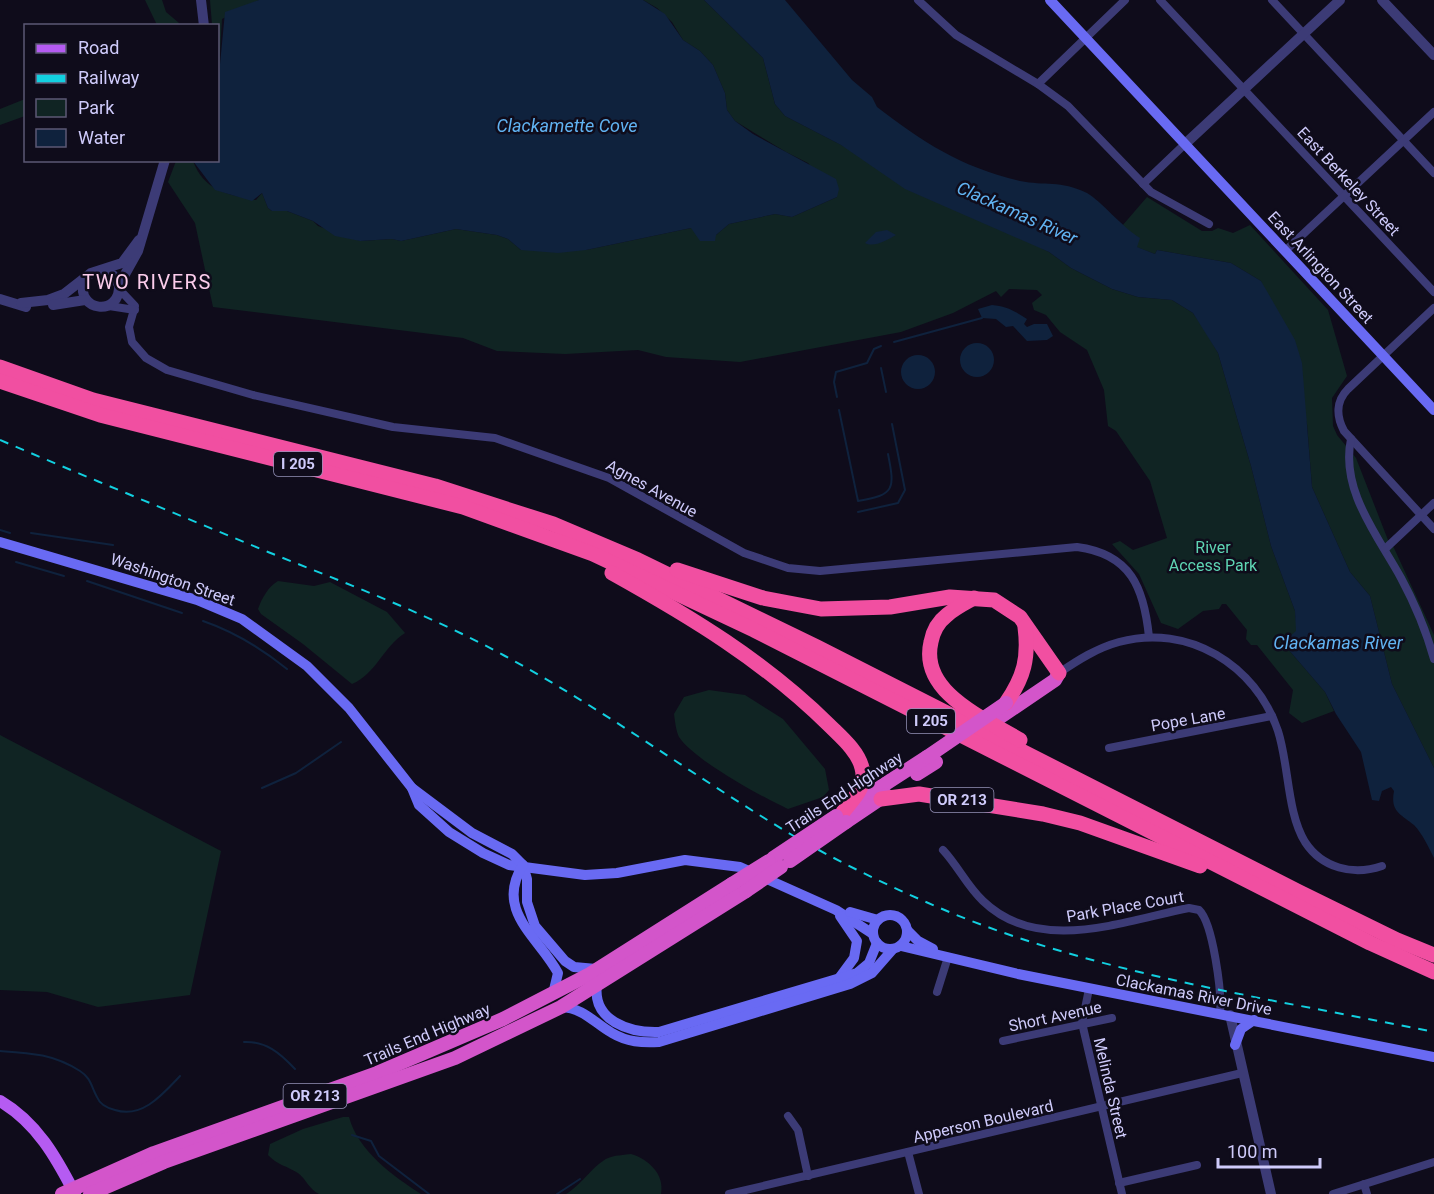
<svg xmlns="http://www.w3.org/2000/svg" width="1434" height="1194" font-family="Roboto,sans-serif">
	<rect width="100%" height="100%" fill="#0f0c1b"/>
	<g fill="#102423">
		<path d="M145,0h17l4,12 13,11 -1,2h-21z"/>
		<path d="M210,0h49l-37,19 -4,66v-59l-6,-1z"/>
		<path d="M643,0h61l59,58 12,46 10,12 264,136 22,16 41,21 26,8 34,3 21,13 11,16 14,24 33,113 20,80 24,65 2,20 -9,18 37,43 9,19 -32,12 -13,-10 4,-23 -36,-45h-6l-5,-6 1,-9 -21,-26h-4l-3,5 -16,2 -25,18 -17,-6 -22,-49 -27,-30 8,-3 13,9 34,-12 -17,-57 -34,-50 -8,-5 -4,-36 -17,-40 -27,-18 -14,-17 -12,-5 -2,-7 10,-8 -5,-5 -28,-1 -8,8 -5,-6 -43,22 -52,19 -161,30 -74,-5 -28,-7 -73,4 -68,-3 -34,-13 -250,-31 -18,-84 -27,-41 8,-21h17c11,30 35,34 63,39l6,-7 6,15 4,3h15l26,10 5,5 42,15 32,-2 9,2 55,-12 41,6 11,4 13,11h65l105,-22 25,7 13,-11 46,-10 17,3 45,-20 -29,-34 -22,-11 -51,-31 -8,-11 -2,-17 -12,-28 -13,-14 -17,-11 -11,-18 -15,-14z"/>
		<path d="M25,99v17l-25,9v-16z"/>
		<path d="M1147,197l55,34h10l6,-3 15,5 17,-8 78,85 19,66 -15,22 1,28 4,9 19,23 32,82 6,8 40,87v133l-42,-84 -22,-88 -20,-24 -38,-85 -5,-63 -46,-143 -30,-18 -74,-13 -2,4 -19,-7 -14,-21z"/>
		<path d="M278,581l36,5 16,-4 57,30 18,21c-22,14 -29,41 -53,51l-49,-40 -42,-30 -3,-5c4,-11 10,-22 20,-28z"/>
		<path d="M709,690l36,5 38,24 42,50 4,21 -6,7 -35,12c-26,-12 -94,-49 -109,-72 -3,-6 -4,-16 -5,-23l10,-17z"/>
		<path d="M0,735l221,116 -31,144 -92,12 -51,-15 -47,-2z"/>
		<path d="M343,1117h6c9,34 44,59 72,77h-102c-10,-5 -13,-15 -21,-21 -11,-7 -21,-8 -30,-18l2,-11 33,-15z"/>
		<path d="M631,1154c17,5 34,20 30,40h-95c16,-9 30,-33 45,-37 6,-2 14,-2 20,-3z"/>
	</g>
	<g fill="#0f223d">
		<path d="M259,0h384l22,14 18,26 17,11 13,14 12,28 2,17 8,11 18,13 83,45 3,10 -2,8 -45,20 -17,-3 -46,10 -13,11 -1,6h-15l-9,-13 -105,22 -28,3 -37,-3 -13,-11 -11,-4 -41,-6 -55,12 -9,-2 -32,2 -25,-5 -22,-15 -26,-10h-15l-4,-3 -6,-15 -10,8 -37,-11 -22,-29 25,-1v-75l7,-73z"/>
		<path d="M704,0h81l67,80 20,17 5,10c47,36 84,60 143,74 25,5 40,-1 67,12 14,8 35,34 53,45l-3,9 18,7 2,-4 74,13 30,18 34,59 7,23 10,124 38,85 20,24 22,88 42,84v90c-5,-10 -12,-25 -20,-33 -13,-11 -24,-13 -20,-34l-3,-4 -9,4 -3,10 -7,-1 -11,-48 -25,-38 -11,-22 -37,-43 -1,-10 9,-8 -1,-20 -24,-65 -20,-80 -33,-113 -25,-40 -21,-13 -34,-3 -26,-8 -41,-21 -22,-16 -144,-63 -64,-44 -56,-29 -10,-12 -12,-46z"/>
		<path d="M887,230l9,5c-9,5 -22,13 -31,8l11,-11z"/>
		<path d="M992,305c14,1 23,6 35,14l-3,5 3,3 7,-3h13l6,12 -6,4 -20,1 -14,-15 -7,1 -10,-8 -14,-1 -4,-9z"/>
		<circle cx="977" cy="360" r="17"/>
		<circle cx="918" cy="372" r="17"/>
	</g>
	<g fill="none" stroke-linecap="round" stroke-linejoin="round">
		<g stroke="#0f223d" stroke-width="2">
			<path d="M180,161l5,-1"/>
			<path d="M894,342l88,-24"/>
			<path d="M881,368l5,24"/>
			<path d="M837,397l-3,-15 2,-10 31,-9 7,-14 7,-3"/>
			<path d="M839,410l19,91c37,-6 37,-12 30,-47"/>
			<path d="M858,512l40,-9 7,-13 -13,-66"/>
			<path d="M0,530l10,3"/>
			<path d="M31,533l82,12"/>
			<path d="M16,562l48,14"/>
			<path d="M87,581l95,32"/>
			<path d="M203,621c32,11 58,27 84,48"/>
			<path d="M262,788l34,-15 45,-31"/>
			<path d="M244,1042c22,-1 36,11 51,27"/>
			<path d="M0,1051c31,2 53,3 80,20 11,7 11,15 17,26 3,8 10,11 18,13 27,9 48,-16 65,-34"/>
			<path d="M352,1135l19,6 8,15 50,38"/>
			<path d="M557,1194l23,-15"/>
		</g>
		<g stroke="#3c3b76" stroke-width="8">
			<path d="M918,0l38,35 82,49 30,22 83,86 58,32"/>
			<path d="M1160,0l274,292"/>
			<path d="M1272,0l162,173"/>
			<path d="M1038,84l87,-84"/>
			<path d="M1143,184l42,-40"/>
			<path d="M1285,251l149,-139"/>
			<path d="M119,289l16,17 -6,21 3,15 14,16 21,12 86,25 140,32 102,11 114,40 135,75 44,15 32,3 257,-24c54,7 67,41 72,90"/>
			<path d="M109,306l26,4"/>
			<path d="M1434,308l-86,81c-12,12 -12,27 -4,42l90,98"/>
			<path d="M1351,439c-11,51 27,97 50,139 14,26 25,52 33,81"/>
			<path d="M1385,549l49,-46"/>
			<path d="M1059,673c19,-13 38,-25 60,-31 69,-19 137,23 159,89 11,34 9,82 27,111 17,26 48,34 77,24"/>
			<path d="M1109,748l163,-32"/>
			<path d="M943,850c15,16 24,36 40,51 56,54 140,20 206,7l10,2c14,13 23,83 21,103"/>
			<path d="M1089,989l-7,34 40,171"/>
			<path d="M937,992l11,-35"/>
			<path d="M1003,1041l109,-23"/>
			<path d="M788,1116l10,14 10,46"/>
			<path d="M908,1152l11,42"/>
			<path d="M1119,1183l78,-18"/>
			<path d="M1364,1184l3,10"/>
			<path d="M729,1194l513,-121"/>
			<path d="M1333,1194l101,-32"/>
		</g>
		<g stroke="#3c3b76" stroke-width="10">
			<path d="M201,0l3,26"/>
			<path d="M1382,0l52,55"/>
			<path d="M1185,144l155,-144"/>
			<path d="M84,281c-9,31 37,36 35,4l-6,-10 -11,-5"/>
			<path d="M119,285l19,-34 27,-91"/>
			<path d="M0,299l26,8"/>
			<path d="M21,303l27,-3 16,-6 27,-21 31,-10 17,-23"/>
			<path d="M53,305l32,-5"/>
			<path d="M1230,1015l41,179"/>
		</g>
		<g stroke="#696af3" stroke-width="10">
			<path d="M1050,0l384,410"/>
			<path d="M0,542l197,58 45,19 65,47 42,42 63,80 7,17 30,27 34,21 26,12 76,10 32,-2 68,-13 55,7 96,43 37,24"/>
			<path d="M412,788l60,45 40,21 11,11 4,14v23l8,24 30,35 9,6 22,2"/>
			<path d="M523,865c-29,46 16,72 35,108l-5,21"/>
			<path d="M850,912l28,8"/>
			<circle cx="890" cy="932" r="17"/>
			<path d="M907,930l11,11 15,8"/>
			<path d="M901,946l117,28 416,83"/>
			<path d="M840,977l14,-19 3,-17 -17,-25"/>
			<path d="M597,985c-5,36 33,48 62,47l198,-59 12,-10 8,-20"/>
			<path d="M561,1007c23,1 33,16 51,26 15,9 30,10 47,9l191,-58 22,-11 21,-24"/>
			<path d="M1235,1045l6,-16 13,-9"/>
		</g>
		<path stroke="#b55bf2" stroke-width="12" d="M0,1101c37,22 56,56 75,93"/>
		<g stroke="#d355ca" stroke-width="14">
			<path d="M999,718l56,-38 4,-7"/>
			<path d="M917,774l19,-12"/>
			<path d="M848,808l79,-51"/>
			<path d="M846,822l40,-27"/>
			<path d="M62,1194l92,-41 223,-80 126,-54 87,-45 142,-90"/>
			<path d="M90,1194l74,-32 291,-104 106,-51 185,-116"/>
		</g>
		<g stroke="#f14fa1" stroke-width="15">
			<path d="M0,367l93,33 342,86 118,38 85,36 179,87 482,245 98,48 37,15"/>
			<path d="M0,381l100,34 363,92 130,47 161,76 616,313 64,29"/>
			<path d="M677,570l86,28 58,11 69,-2 60,-10 44,3 26,17 39,56"/>
			<path d="M612,573c79,44 152,88 217,152 12,12 29,26 33,43 5,19 -8,30 -19,44"/>
			<path d="M974,598c-9,5 -19,10 -27,17 -9,7 -14,16 -16,27 -12,51 55,77 89,98"/>
			<path d="M1006,703c18,-26 23,-45 19,-76"/>
			<path d="M881,799l38,-5 124,20 37,9 120,43"/>
		</g>
		<path stroke="#12d0e0" stroke-width="2" stroke-dasharray="9 8" stroke-linecap="butt" d="M0,440c89,38 179,75 268,112 80,32 162,63 237,104 100,54 190,121 287,179 52,30 107,56 162,79 152,62 320,85 480,118"/>
		<g stroke="#d355ca" stroke-width="14">
			<path d="M927,757l79,-54"/>
			<path d="M773,858l63,-42"/>
			<path d="M790,861l56,-39"/>
			<path d="M732,884l37,-23"/>
			<path d="M746,891l35,-24"/>
		</g>
	</g>
	<g text-anchor="middle" stroke-width="5" stroke-linejoin="round" paint-order="stroke">
		<g fill="#0f0c1b" stroke="#9592b8" stroke-width="1.5">
			<rect x="274" y="452" width="48" height="24" rx="4.5"/>
			<rect x="907" y="709" width="48" height="24" rx="4.5"/>
			<rect x="930.5" y="788" width="63" height="24" rx="4.5"/>
			<rect x="283.5" y="1084" width="63" height="24" rx="4.5"/>
		</g>
		<g font-size="15" font-weight="bold" fill="#cfcbfb">
			<text x="298" y="469">I 205</text>
			<text x="931" y="726">I 205</text>
			<text x="962" y="805">OR 213</text>
			<text x="315" y="1101">OR 213</text>
		</g>
		<g font-size="16" fill="#cfcbfb" stroke="#0f0c1b">
			<text transform="translate(1349 181) rotate(47)" y="6">East Berkeley Street</text>
			<text transform="translate(1321 267) rotate(47)" y="6">East Arlington Street</text>
			<text transform="translate(652 488) rotate(29)" y="6">Agnes Avenue</text>
			<text transform="translate(173 579) rotate(19)" y="6">Washington Street</text>
			<text transform="translate(1188 719) rotate(-10)" y="6">Pope Lane</text>
			<text transform="translate(844 792) rotate(-33)" y="6">Trails End Highway</text>
			<text transform="translate(1125 906) rotate(-10)" y="6">Park Place Court</text>
			<text transform="translate(1194 994) rotate(11)" y="6">Clackamas River Drive</text>
			<text transform="translate(1055 1016) rotate(-12)" y="6">Short Avenue</text>
			<text transform="translate(427 1034) rotate(-23)" y="6">Trails End Highway</text>
			<text transform="translate(1111 1088) rotate(77)" y="6">Melinda Street</text>
			<text transform="translate(983 1121) rotate(-13)" y="6">Apperson Boulevard</text>
		</g>
		<g font-size="16" fill="#5ed4b3" stroke="#0f0c1b">
			<text x="1213" y="553">River<tspan x="1213" dy="18">Access Park</tspan></text>
		</g>
		<g font-size="18" font-style="italic" fill="#61b3f2" stroke="#0f0c1b">
			<text x="567" y="132">Clackamette Cove</text>
			<text transform="translate(1017 213) rotate(24)" y="6">Clackamas River</text>
			<text x="1338" y="649">Clackamas River</text>
		</g>
		<g font-size="20" letter-spacing="1.5" fill="#fbcceb" stroke="#0f0c1b">
			<text x="147" y="289">TWO RIVERS</text>
		</g>
	</g>
	<rect x="24" y="24" width="195" height="138" fill="#0f0c1b" stroke="#5c5875" stroke-width="1.5"/>
	<rect x="36" y="44" width="30" height="9" fill="#b55bf2" stroke="#5c5875" stroke-width="1.5"/>
	<text x="78" y="54" font-size="18" fill="#cfcbfb">Road</text>
	<rect x="36" y="74" width="30" height="9" fill="#12d0e0" stroke="#5c5875" stroke-width="1.5"/>
	<text x="78" y="84" font-size="18" fill="#cfcbfb">Railway</text>
	<rect x="36" y="99" width="30" height="18" fill="#102423" stroke="#5c5875" stroke-width="1.5"/>
	<text x="78" y="114" font-size="18" fill="#cfcbfb">Park</text>
	<rect x="36" y="129" width="30" height="18" fill="#0f223d" stroke="#5c5875" stroke-width="1.5"/>
	<text x="78" y="144" font-size="18" fill="#cfcbfb">Water</text>
	<path d="M1218 1158v9h102v-9" fill="none" stroke="#cfcbfb" stroke-width="3"/>
	<text x="1227" y="1158" font-size="18" fill="#cfcbfb" stroke="#0f0c1b" stroke-width="4.5" paint-order="stroke">100 m</text>
</svg>
